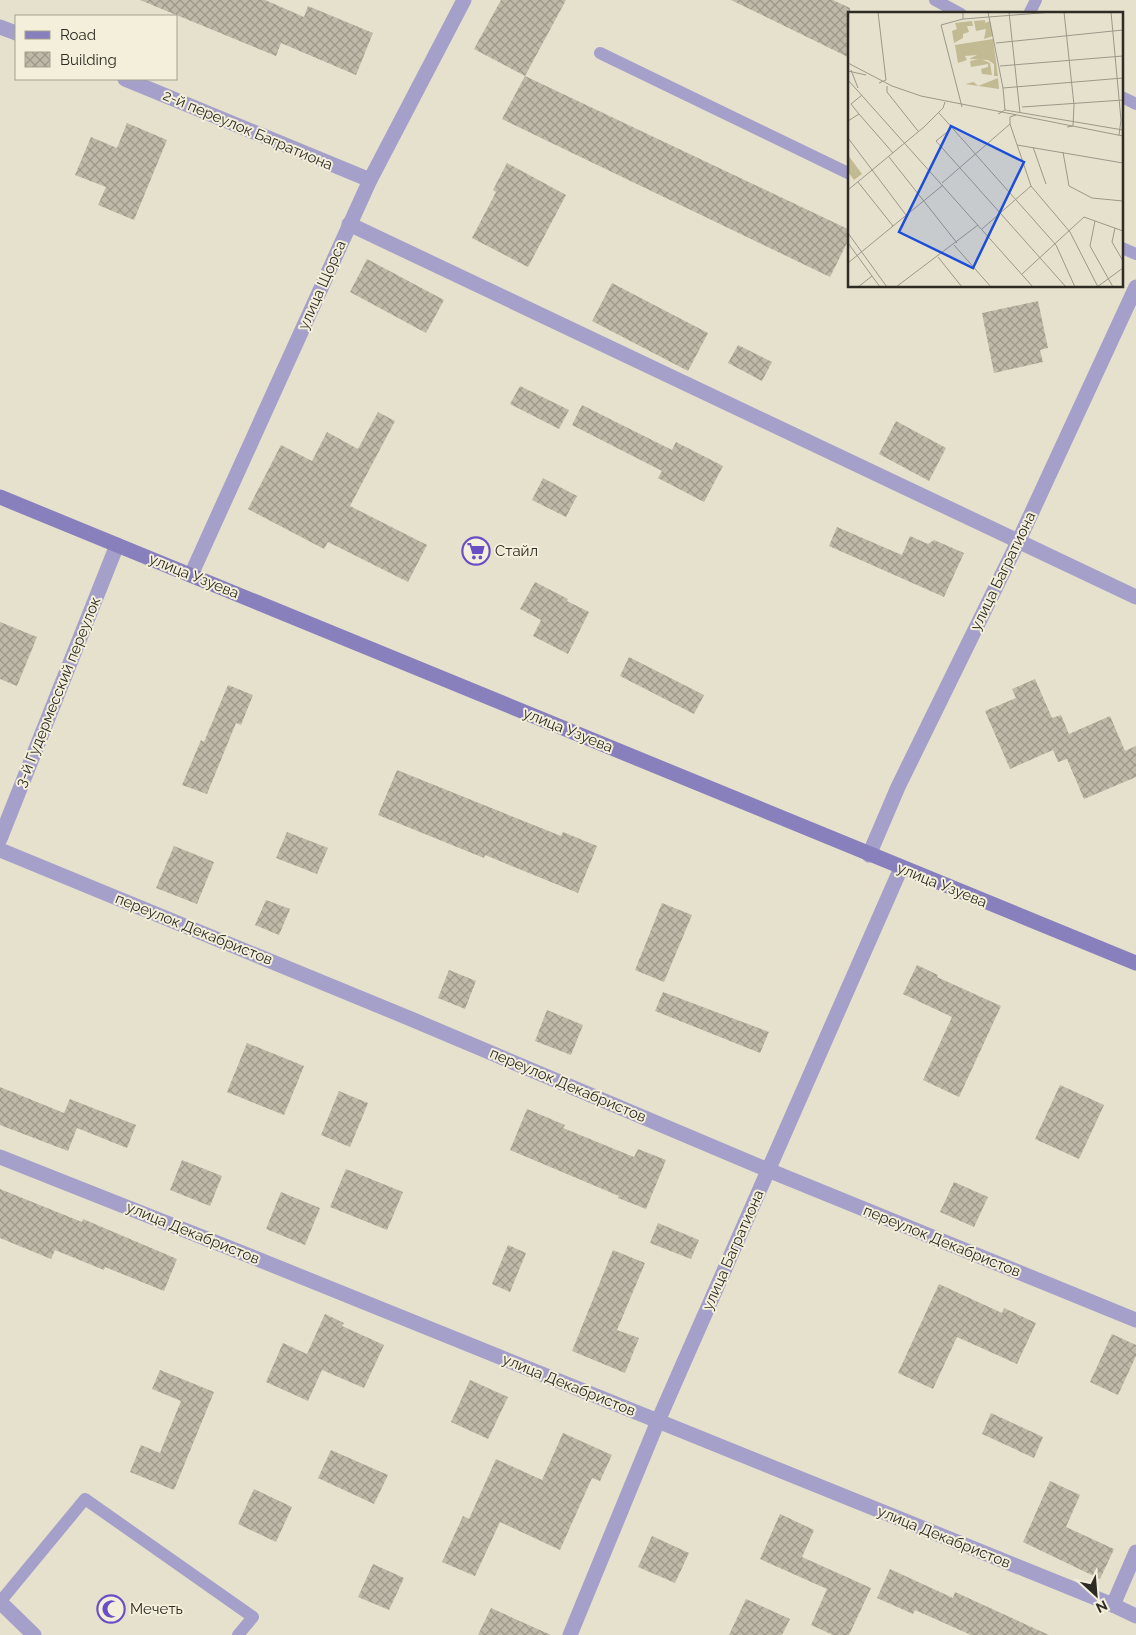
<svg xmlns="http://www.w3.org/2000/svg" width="1136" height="1635" font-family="Raleway,sans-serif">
	<defs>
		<pattern id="building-cross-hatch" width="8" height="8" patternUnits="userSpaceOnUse" patternTransform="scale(1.25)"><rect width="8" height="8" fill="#bfbaa7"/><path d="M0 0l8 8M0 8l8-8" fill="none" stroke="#9c9788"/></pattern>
	</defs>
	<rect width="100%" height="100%" fill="#e6e1cd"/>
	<g fill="url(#building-cross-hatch)">
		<path d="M140,0h125l39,17 4,-11 65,27 -17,42 -75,-32 -5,13z"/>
		<path d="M501,0h65l-41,76 -51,-27z"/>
		<path d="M731,0h102l17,8v50z"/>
		<path d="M525,76l325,154v7l-20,40 -328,-158z"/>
		<path d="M127,123l40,17 -33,80 -36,-15 8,-18 -31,-12 16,-38 26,11z"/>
		<path d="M507,163l59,32 -38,72 -56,-29 24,-46 -3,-2z"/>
		<path d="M367,259l77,41 -18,33 -76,-41z"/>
		<path d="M612,283l96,50 -20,38 -96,-50z"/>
		<path d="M1038,301l10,47 -8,2 3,12 -49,11 -12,-60z"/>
		<path d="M738,345l34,17 -10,19 -34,-18z"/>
		<path d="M520,386l49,24 -10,19 -49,-25z"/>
		<path d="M582,405l90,45 4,-8 47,24 -19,36 -46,-24 4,-7 -90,-46z"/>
		<path d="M378,412l17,9 -45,85 77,39 -19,37 -80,-40 -4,7 -76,-40 33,-64 31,16 15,-29 31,17z"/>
		<path d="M896,421l50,27 -17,33 -50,-27z"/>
		<path d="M543,478l34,18 -11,21 -34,-17z"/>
		<path d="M837,527l65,28 8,-19 18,8 6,-4 30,13 -20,44 -115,-51z"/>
		<path d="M535,582l33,17 -1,2 22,11 -21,42 -35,-18 8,-16 -21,-11z"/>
		<path d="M0,622l37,15 -20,49 -17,-7z"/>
		<path d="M629,657l75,38 -10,19 -74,-38z"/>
		<path d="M1035,679l17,39 9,-3 8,19 41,-18 15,35 11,-5v31l-52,22 -17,-40 -9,3 -5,-12 -43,19 -25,-58 31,-13 -4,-9z"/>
		<path d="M228,685l25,10 -12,30 -5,-2 -29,71 -25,-9 19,-45 3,2z"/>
		<path d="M397,770l164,66 2,-4 34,14 -19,47 -93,-38 -1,3 -106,-43z"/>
		<path d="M287,832l41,16 -11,26 -41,-16z"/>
		<path d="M174,846l40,16 -17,42 -41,-16z"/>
		<path d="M266,900l24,9 -11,26 -24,-10z"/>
		<path d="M662,903l30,12 -28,67 -29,-12z"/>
		<path d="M917,965l21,10 -1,2 64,29 -42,91 -36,-17 29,-63 -49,-23z"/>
		<path d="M449,970l27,11 -11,28 -27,-11z"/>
		<path d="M663,992l106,40 -9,21 -105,-42z"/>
		<path d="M547,1010l36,15 -12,30 -36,-14z"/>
		<path d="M247,1043l57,23 -20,49 -57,-23z"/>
		<path d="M1060,1085l44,20 -25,54 -44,-20z"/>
		<path d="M0,1087l64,26 6,-14 66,26 -9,23 -50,-20 -9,23 -68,-26z"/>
		<path d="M339,1091l29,12 -18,44 -29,-12z"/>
		<path d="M527,1109l38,16 -2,3 71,29 4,-8 28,11 -20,49 -28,-11 1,-2 -109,-46z"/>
		<path d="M182,1160l40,16 -12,30 -40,-16z"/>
		<path d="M346,1169l57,23 -16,38 -57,-23z"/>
		<path d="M954,1182l34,15 -14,30 -34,-15z"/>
		<path d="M0,1189l82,33 1,-3 94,40 -13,32 -59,-24 -1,3 -49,-20 -4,9 -51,-21z"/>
		<path d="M281,1192l39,16 -15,37 -39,-16z"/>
		<path d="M658,1223l41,17 -8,19 -41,-16z"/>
		<path d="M508,1245l18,8 -16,39 -18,-8z"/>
		<path d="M613,1250l32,13 -28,67 22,8 -14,35 -53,-22z"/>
		<path d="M939,1284l63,29 2,-5 32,15 -19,41 -60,-27 -24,52 -35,-16z"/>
		<path d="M325,1314l19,9 -2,3 42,19 -20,43 -42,-18 -14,31 -42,-19 17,-39 24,11z"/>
		<path d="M1112,1334l24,11v11l-18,39 -28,-13z"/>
		<path d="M160,1370l54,22 -40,98 -44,-18 11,-27 19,8 21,-52 -29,-12z"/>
		<path d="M470,1380l38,17 -20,42 -37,-17z"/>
		<path d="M991,1413l52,24 -9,21 -52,-24z"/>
		<path d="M563,1433l49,22 -12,26 -8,-3 -32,72 -60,-28 -25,54 -33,-14 21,-46 6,3 27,-60 46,21z"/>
		<path d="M331,1450l57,25 -14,29 -56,-26z"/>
		<path d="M1050,1481l30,14 -14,32 48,22 -14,30 -77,-37z"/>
		<path d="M254,1489l38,18 -16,35 -38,-18z"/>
		<path d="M780,1514l34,16 -12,27 69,31 -22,47h-16l-22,-10 16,-36 -67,-30z"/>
		<path d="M652,1536l37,17 -14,30 -37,-16z"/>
		<path d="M373,1564l31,14 -15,32 -31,-13z"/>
		<path d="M890,1569l63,29 2,-6 94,43h-78l-56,-25 -2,4 -36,-16z"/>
		<path d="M746,1599l44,20 -8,16h-53z"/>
		<path d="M491,1608l60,27h-73z"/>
	</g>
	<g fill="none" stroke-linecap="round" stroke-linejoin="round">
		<g stroke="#a5a0ca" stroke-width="12">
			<path d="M935,0l26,14"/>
			<path d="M1029,14l7,-14"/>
			<path d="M600,53l250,121"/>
			<path d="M1122,97l14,7"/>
			<path d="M1122,248l14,6"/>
			<path d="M0,1602l85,-103 168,118 -15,18"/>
		</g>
		<g stroke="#a5a0ca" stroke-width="15">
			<path d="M0,27l16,6"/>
			<path d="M125,79l245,101"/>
			<path d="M349,224l787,373"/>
			<path d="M191,575l179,-395 94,-180"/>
			<path d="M0,839l117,-294"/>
			<path d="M0,850l411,169 357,151 368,150"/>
			<path d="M0,1157l250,99 863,349 23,11"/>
			<path d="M0,1602l34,33"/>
			<path d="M1113,1605l23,-53"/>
			<path d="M570,1635l88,-214 243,-553"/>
		</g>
		<path stroke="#a5a0ca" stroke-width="15" d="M869,855l29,-68 121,-247 117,-253"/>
		<path stroke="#887fbd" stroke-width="15" d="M0,497l1136,466"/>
	</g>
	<defs>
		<g id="supermarket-ring" transform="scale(1.4375)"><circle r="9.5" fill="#f3efda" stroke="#6b4dc6" stroke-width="1.5"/><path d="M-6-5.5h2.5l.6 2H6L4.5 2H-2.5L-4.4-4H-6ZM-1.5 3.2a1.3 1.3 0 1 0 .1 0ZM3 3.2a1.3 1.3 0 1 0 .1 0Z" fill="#6b4dc6"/></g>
		<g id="mosque-ring" transform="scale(1.4375)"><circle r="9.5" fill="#f3efda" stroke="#6b4dc6" stroke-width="1.5"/><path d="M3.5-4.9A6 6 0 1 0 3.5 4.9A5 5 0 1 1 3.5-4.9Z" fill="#6b4dc6"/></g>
	</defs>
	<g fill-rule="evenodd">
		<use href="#supermarket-ring" x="476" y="551"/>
		<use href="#mosque-ring" x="111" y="1609"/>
	</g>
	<g text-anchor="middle" stroke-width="4" stroke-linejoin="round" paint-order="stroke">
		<g font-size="15" fill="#2d2b24" stroke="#f3efda">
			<text transform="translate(248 130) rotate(23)" y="5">2-й переулок Багратиона</text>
			<text transform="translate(322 285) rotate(-66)" y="5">улица Щорса</text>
			<text transform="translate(1003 571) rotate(-64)" y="5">улица Багратиона</text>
			<text transform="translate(194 576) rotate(22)" y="5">улица Узуева</text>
			<text transform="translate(58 692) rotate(-68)" y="5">3-й Гудермесский переулок</text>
			<text transform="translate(568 730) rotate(22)" y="5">улица Узуева</text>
			<text transform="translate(942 885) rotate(22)" y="5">улица Узуева</text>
			<text transform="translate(194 929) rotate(22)" y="5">переулок Декабристов</text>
			<text transform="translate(568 1085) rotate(23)" y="5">переулок Декабристов</text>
			<text transform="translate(193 1233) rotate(22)" y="5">улица Декабристов</text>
			<text transform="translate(942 1241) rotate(22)" y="5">переулок Декабристов</text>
			<text transform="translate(733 1250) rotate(-66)" y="5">улица Багратиона</text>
			<text transform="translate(569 1385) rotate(22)" y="5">улица Декабристов</text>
			<text transform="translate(944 1537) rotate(22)" y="5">улица Декабристов</text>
		</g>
		<g font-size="15" fill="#2d2b24" stroke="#f3efda" text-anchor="start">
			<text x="495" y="556">Стайл</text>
			<text x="130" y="1614">Мечеть</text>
		</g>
	</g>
	<g transform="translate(848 12)">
		<rect width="275" height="275" fill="#e6e1cd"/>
		<path d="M137,8v3l5,-2 3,15 -9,3 2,-10 -10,2 -2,-10zM124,9l1,5h-6l2,6 -6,2v4l-9,5 -2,-12 5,-2 -2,-6zM145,27l5,37h-4v-12l-6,-4 -19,-1 8,-4 -12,1 2,4 -9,3 -3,-18zM133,47l9,4 2,12 -10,-1 -1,-5 7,-2v-3l-17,3 -1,-6zM150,66l1,11 -34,-5 9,-2 4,4z" fill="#c2ba92"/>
		<path d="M0,143l14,19 -8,6 -6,-8z" fill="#c2ba92"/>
		<path fill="none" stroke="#9c9889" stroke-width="1" d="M30,0l8,68 -7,3M140,0l15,76 2,22 -7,4M161,0l11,101M216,0l10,93 -1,21 -6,1M263,0l10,108 -2,15M115,7l90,-7M148,31l127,-13M0,51l44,23 29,10 202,40M152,54l123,-10M3,58l7,18M0,59l18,4M0,68l185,207M39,74v6l31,39M155,76l120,-10M114,95l-21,-82 22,-6v-7M174,95l101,-7M157,98l118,20M91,101l117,132 19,42M11,102l34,39M168,103l-6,2v7l21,62 39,46 28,55M0,109l11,-7 -8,-10 11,-9M103,117l-15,12 130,146M0,126l58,77M169,133l106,18M185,135l13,37M215,140l6,34 23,12 31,3M41,145l68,86M10,170l35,44M94,171l68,-59M0,178l76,-63 19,-19 2,-6M247,209l-5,25 23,41M267,216l-3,14 11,19M134,217l49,-43M0,221l39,54M0,231l32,44M106,233l37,42M90,245l24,30M0,251l95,-78M174,262l62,-57 39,14M10,275l14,-11M48,275l82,-62M249,275l26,-19"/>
		<path fill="#1d4ed8" fill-opacity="0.15" stroke="#1d4ed8" stroke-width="2.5" d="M103,114l73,36 -51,106 -74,-36z"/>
		<rect width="275" height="275" fill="none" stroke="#2d2b24" stroke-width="2.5"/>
	</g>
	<rect x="15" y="15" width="162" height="65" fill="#f3efda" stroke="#a4a191"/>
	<rect x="25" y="31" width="25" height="8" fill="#887fbd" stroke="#a4a191"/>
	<text x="60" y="40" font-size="15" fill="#2d2b24">Road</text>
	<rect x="25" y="52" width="25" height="15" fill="url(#building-cross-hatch)" stroke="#a4a191"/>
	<text x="60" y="65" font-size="15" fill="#2d2b24">Building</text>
	<g transform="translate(1096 1595) rotate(154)" stroke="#f3efda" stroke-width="4" paint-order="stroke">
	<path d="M0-4L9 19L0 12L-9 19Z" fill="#2d2b24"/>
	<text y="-8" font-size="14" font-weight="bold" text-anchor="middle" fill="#2d2b24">N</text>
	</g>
</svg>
